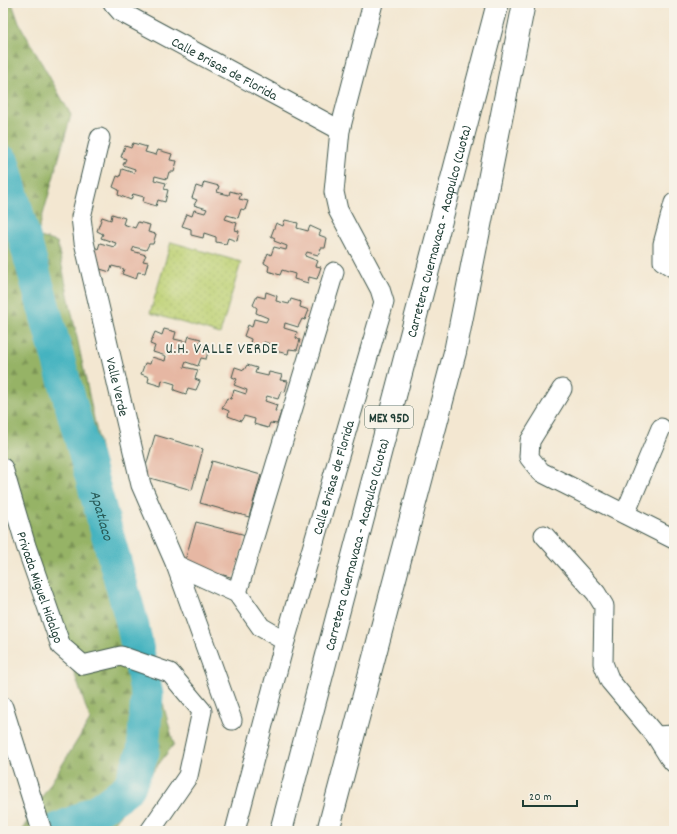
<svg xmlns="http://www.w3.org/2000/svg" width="677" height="834" font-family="Dekko,sans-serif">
	<defs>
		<pattern id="green-dots" width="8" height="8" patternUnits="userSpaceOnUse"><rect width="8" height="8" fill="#bed174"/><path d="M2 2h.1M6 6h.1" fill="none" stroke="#a3b465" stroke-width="1.8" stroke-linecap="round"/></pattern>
		<pattern id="forest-firs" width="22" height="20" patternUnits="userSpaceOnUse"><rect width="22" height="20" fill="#96b366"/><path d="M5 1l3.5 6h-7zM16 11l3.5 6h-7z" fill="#7a9355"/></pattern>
	</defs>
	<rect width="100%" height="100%" fill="#f7f3e8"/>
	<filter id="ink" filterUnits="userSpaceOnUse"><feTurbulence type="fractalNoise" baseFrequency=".025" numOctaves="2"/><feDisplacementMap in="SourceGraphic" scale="8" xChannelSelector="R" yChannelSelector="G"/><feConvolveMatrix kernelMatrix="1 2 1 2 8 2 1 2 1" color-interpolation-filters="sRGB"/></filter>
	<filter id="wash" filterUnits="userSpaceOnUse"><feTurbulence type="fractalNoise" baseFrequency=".012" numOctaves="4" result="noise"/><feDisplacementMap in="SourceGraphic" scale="16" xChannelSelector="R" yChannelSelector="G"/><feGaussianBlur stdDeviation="0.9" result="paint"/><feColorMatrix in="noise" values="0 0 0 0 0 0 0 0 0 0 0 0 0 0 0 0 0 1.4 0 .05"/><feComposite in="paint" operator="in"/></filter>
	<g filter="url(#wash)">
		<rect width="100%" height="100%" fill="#f3e7d1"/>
		<path fill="url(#green-dots)" stroke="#6e8754" d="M171,242l70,20 -21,72 -70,-21z"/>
		<path fill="url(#forest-firs)" stroke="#5a784d" d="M3,3h9l7,20 52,92 -34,121 20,6 66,315 51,187 -66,87h-87l69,-111 -87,-260z"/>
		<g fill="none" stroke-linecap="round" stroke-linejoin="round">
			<path stroke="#45b3c0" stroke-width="33" id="s1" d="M3,162l129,460 15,73 -4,57 -14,35 -22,17 -26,15 -27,12"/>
		</g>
		<g id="blocks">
			<g fill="#e6b7a3">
				<path d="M133,143l14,4 -2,5 11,3 2,-5 14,4 -2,6 7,1 -3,11h-5l-2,7 -12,-3 -1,4 12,3 -2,6 4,1 -3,12 -7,-2 -2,6 -13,-4 1,-5 -11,-3 -2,6 -13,-5 1,-5 -6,-3 4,-11 3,1 2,-8 12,4 1,-4 -12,-4 3,-6 -5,-2 4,-11 6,2z"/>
				<path d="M204,182l15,4 -2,6 12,3 1,-4 11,3 -2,5 9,2 -3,9 -4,-1 -3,9 -11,-3 -2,4 12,4 -2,7 4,1 -2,10 -9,-3 -2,6 -10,-2v-5l-12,-4 -1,5 -12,-3v-6l-9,-3 5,-12 5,2 2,-6 11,3 2,-4 -13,-4 3,-5 -5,-2 4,-12 6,2z"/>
				<path d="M112,214l13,4 -2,6 12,4 3,-6 12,3 -2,7 8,2 -3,10h-4l-3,6 -12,-3 -2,4 14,4 -3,6 5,1 -3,11 -7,-1 -2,7 -14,-5 2,-5 -12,-3 -2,6 -13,-4 2,-6 -8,-3 4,-12 3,2 2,-6 14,4 2,-4 -15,-5 2,-4 -6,-3 5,-14 9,3z"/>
				<path d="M285,220l13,3 -1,5 11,3 2,-5 11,5 -2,4 8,3 -2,10h-4l-3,7 -11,-3 -2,4 13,5 -2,5 5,1 -4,12 -8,-2 -1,6 -14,-4 1,-5 -13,-4 -2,5 -12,-4 1,-5 -5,-3 4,-10 3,2 3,-8 12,3 1,-4 -13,-5 1,-3 -4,-2 5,-13 7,3z"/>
				<path d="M266,292l11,4 -1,5 13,3 2,-5 10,3 -1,5 9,3 -4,10 -3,-1 -4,8 -13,-4 -1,5 13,4 -1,6 4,2 -3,10 -8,-1 -1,5 -13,-3 1,-5 -12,-4 -2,6 -12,-4 1,-5 -7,-3 4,-11 4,2 2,-8 12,3 2,-4 -12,-5 1,-5 -4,-3 4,-9 8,2z"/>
				<path d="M164,329l12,3 -2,7 13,3 2,-6 12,3 -2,6 10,3 -3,11 -5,-1 -3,8 -12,-4 -2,5 14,3 -3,9 5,2 -4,9 -8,-2 -2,6 -12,-4 1,-6 -13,-4 -1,6 -13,-4 1,-5 -8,-3 4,-11 5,1 2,-7 13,4 1,-5 -13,-4 2,-6 -5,-2 5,-12 7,3z"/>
				<path d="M247,365l10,3 -2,5 13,3 1,-4 13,3 -2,5 8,1 -3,11 -4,-1 -3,8 -11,-3 -2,5 12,4 -2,6 6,1 -4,12 -7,-1 -2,5 -14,-4 1,-5 -11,-3 -3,5 -13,-5 1,-5 -7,-3 5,-10 4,1 3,-9 12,4 1,-4 -13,-5 3,-6 -5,-2 3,-10 9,3z"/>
				<path d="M155,435l48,14 -11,41 -49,-14z"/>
				<path d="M212,461l49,14 -12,42 -49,-14z"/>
				<path d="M196,522l50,13 -12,43 -50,-14z"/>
			</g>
		</g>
	</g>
	<g filter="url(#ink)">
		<use href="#blocks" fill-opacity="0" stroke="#3f564c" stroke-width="1"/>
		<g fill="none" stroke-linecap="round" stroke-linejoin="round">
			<g stroke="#3f564c" stroke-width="21">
				<g id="minor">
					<path id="s2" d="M113,3l8,9 219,118"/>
					<path id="s3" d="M100,138l-19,79 3,25 57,243 35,80 56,155"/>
					<path d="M674,203l-11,41v17l11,7"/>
					<path d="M562,389l-32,52 -1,16 12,15 133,67"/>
					<path id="s4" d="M3,468l23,78 35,100 22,19 38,-9 49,17 32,38 -14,65 -38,55"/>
					<path d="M625,514l36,-86"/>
					<path d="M544,535l52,58 8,13 -1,57 7,18 46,55"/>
					<path d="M176,565l61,28 24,34 24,14"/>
					<path d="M237,593l97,-321"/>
					<path d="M3,707l39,124"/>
					<path d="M674,735l-18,1 13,21 5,6"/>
					<path id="s5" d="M235,831l50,-190 99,-339 -4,-13 -42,-79 -4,-18 6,-62 33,-127"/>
				</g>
			</g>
			<g stroke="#3f564c" stroke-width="24">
				<g id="highway">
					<path id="s6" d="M281,831l217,-828"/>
					<path d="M328,831l127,-479 69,-349"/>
				</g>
			</g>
			<use href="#minor" stroke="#fff" stroke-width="19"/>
			<use href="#highway" stroke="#fff" stroke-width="22"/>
		</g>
	</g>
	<g text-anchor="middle" stroke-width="4" stroke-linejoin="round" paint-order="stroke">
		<rect fill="#f7f3e8" stroke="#60746a" stroke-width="1" x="365" y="406" width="48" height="22" rx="3"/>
		<g font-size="13" font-weight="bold" fill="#1f3d34">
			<text x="389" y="422">MEX 95D</text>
		</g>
		<g font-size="14" fill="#1f3d34" stroke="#f7f3e8">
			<text dy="5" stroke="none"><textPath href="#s2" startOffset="130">Calle Brisas de Florida</textPath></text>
			<text dy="5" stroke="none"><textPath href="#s6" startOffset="620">Carretera Cuernavaca - Acapulco (Cuota)</textPath></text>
			<text dy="5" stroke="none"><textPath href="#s3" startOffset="255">Valle Verde</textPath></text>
			<text dy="5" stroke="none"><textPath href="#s5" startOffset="367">Calle Brisas de Florida</textPath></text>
			<text dy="5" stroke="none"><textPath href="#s6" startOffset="296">Carretera Cuernavaca - Acapulco (Cuota)</textPath></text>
			<text dy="5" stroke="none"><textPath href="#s4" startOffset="125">Privada Miguel Hidalgo</textPath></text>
		</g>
		<g font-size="15" letter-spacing="1" fill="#1f3d34" stroke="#f7f3e8">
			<text x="222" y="353">U.H. VALLE VERDE</text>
		</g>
		<g font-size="15" font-style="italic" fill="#285a57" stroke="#f7f3e8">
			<text dy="5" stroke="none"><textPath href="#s1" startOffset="367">Apatlaco</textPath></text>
		</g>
	</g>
	<rect width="677" height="834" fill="none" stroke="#f7f3e8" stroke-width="16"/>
	<path d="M523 800v6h54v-6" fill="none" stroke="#1f3d34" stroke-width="2"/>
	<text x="529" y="800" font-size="12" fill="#1f3d34" stroke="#f7f3e8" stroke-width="3" paint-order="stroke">20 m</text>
</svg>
